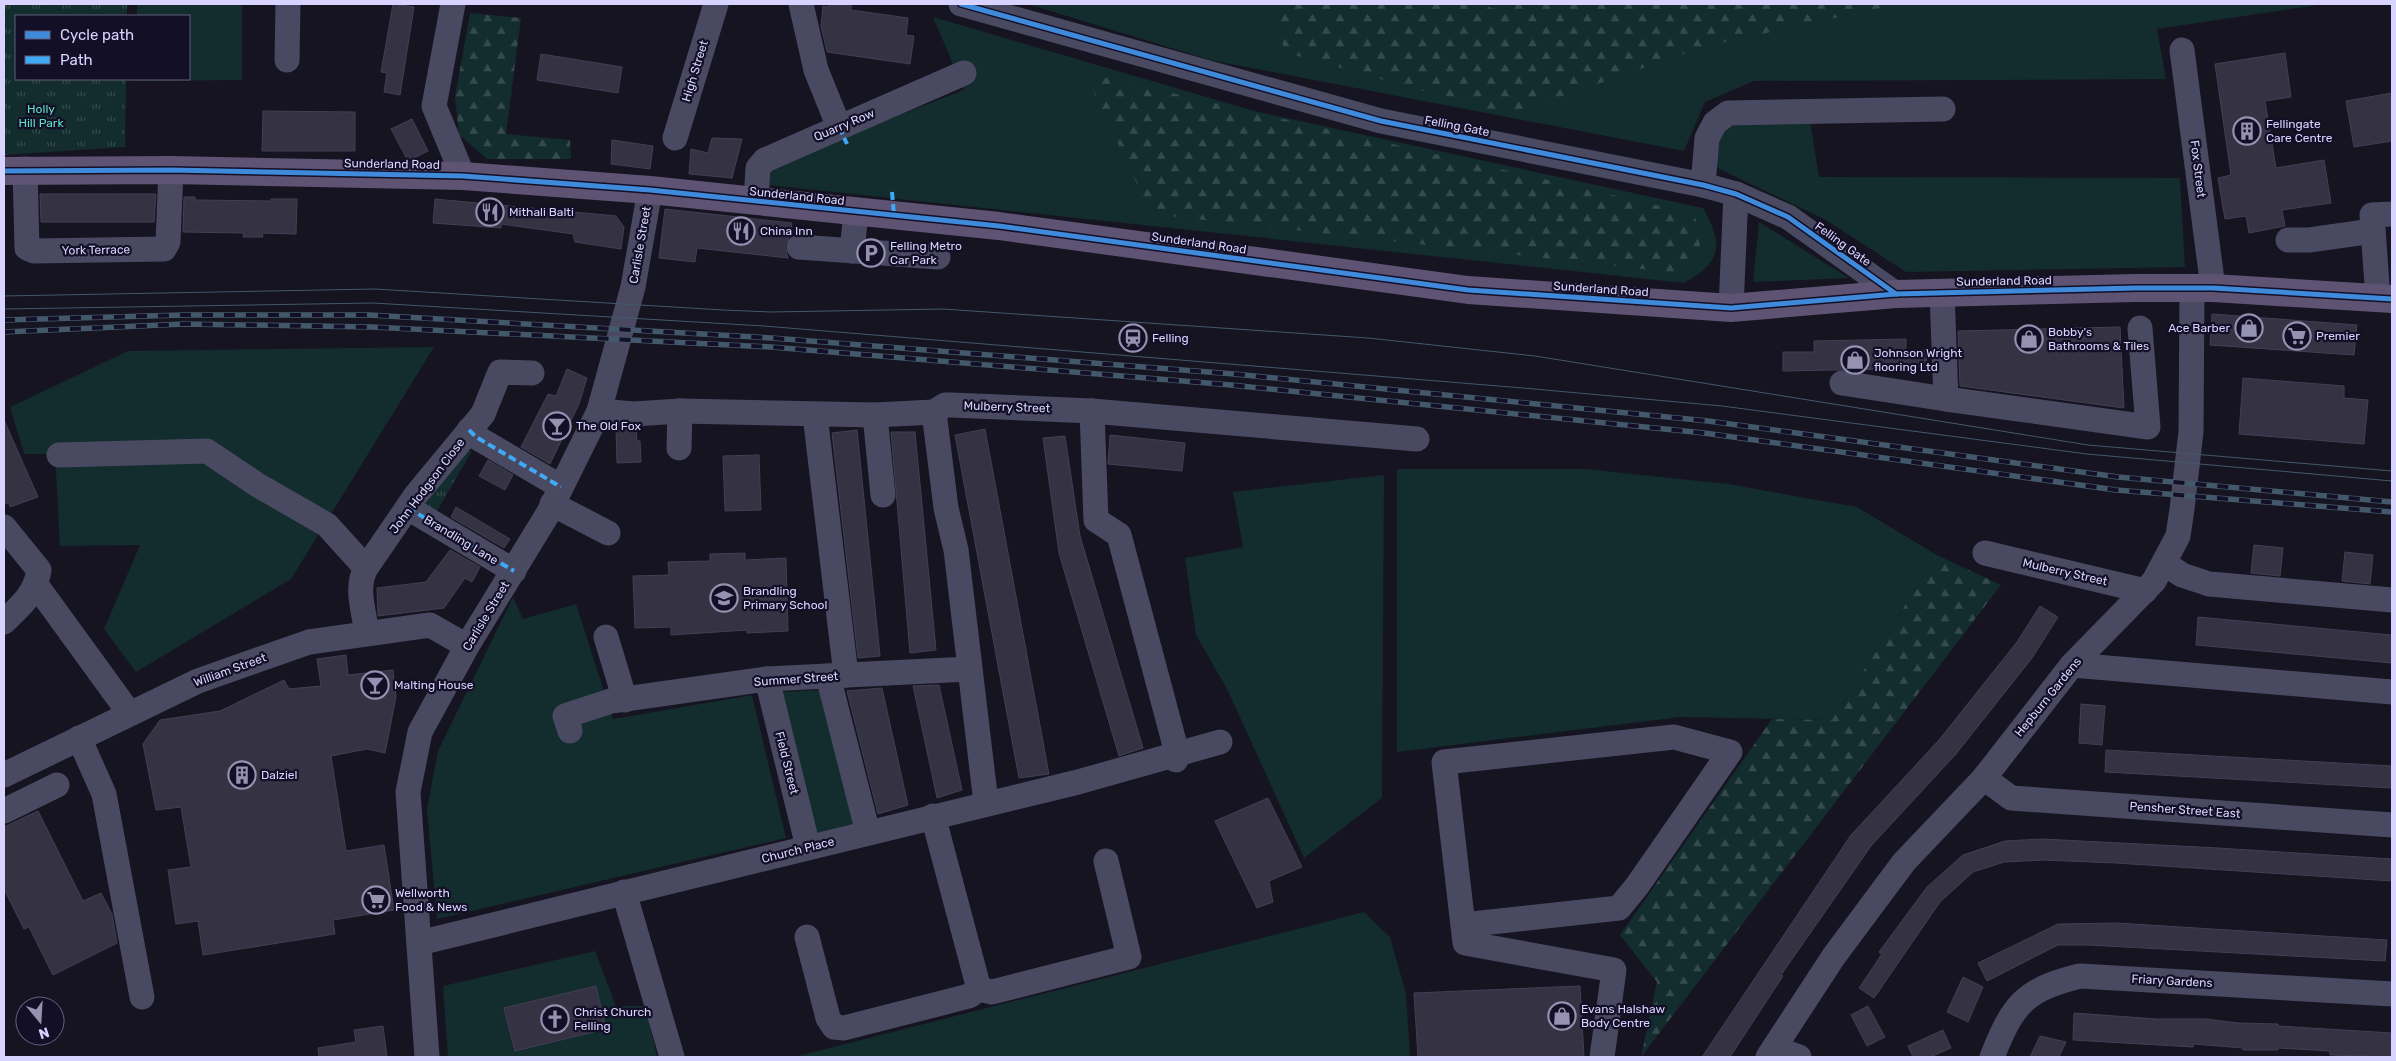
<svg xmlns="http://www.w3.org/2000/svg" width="2396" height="1061" font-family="Rubik,sans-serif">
	<defs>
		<pattern id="forest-firs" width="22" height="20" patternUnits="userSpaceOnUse" patternTransform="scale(1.25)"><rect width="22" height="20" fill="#132c2d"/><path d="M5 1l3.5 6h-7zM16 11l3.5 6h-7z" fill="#354a4c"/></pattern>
		<pattern id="park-tufts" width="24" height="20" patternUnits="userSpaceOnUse" patternTransform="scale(1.25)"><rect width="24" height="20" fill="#132c2d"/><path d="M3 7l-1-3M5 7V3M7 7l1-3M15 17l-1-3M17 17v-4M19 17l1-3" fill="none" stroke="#354a4c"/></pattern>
	</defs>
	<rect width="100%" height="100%" fill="#161421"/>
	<g fill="#132c2d">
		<path d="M137,4h105v76l-104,1v-2h51v-63h-52z"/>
		<path d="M1028,4h1297l-168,25 9,50 -412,2 -49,21 -21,49 -474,-91z"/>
		<path d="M933,17l325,95 445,96c21,37 19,54 -19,75l-915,-98 3,-21 192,-74z"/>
		<path d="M1810,121l9,56 361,1 5,89 -279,5 -80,-52 -107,-51 -6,-8 9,-36z"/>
		<path d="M1759,222l90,56 -96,4z"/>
		<path d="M434,347l-143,232 -155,93 -32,-43 36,-84 -80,1 -5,-92h-31l-14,-47 118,-56z"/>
		<path d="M1397,469h188l143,15 129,23 80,48 -105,165 -151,-3 -284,35z"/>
		<path d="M1384,475l-2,323 -78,60 -76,-167 -32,-56 -11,-77 58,-11 -10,-55z"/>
		<path d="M513,597l10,22 53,-15 37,115 139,-24 34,143 -349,81 -10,-110 11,-58z"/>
		<path d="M821,690l37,134 -43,10 -34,-142z"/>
		<path d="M1364,912l26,25 16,57 4,63h-616z"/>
		<path d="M595,951l21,55h29l12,50 -209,1 -5,-71z"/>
	</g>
	<g fill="url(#forest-firs)">
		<path d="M1276,4h202l25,7 15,-7h359l8,3 -179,39 -197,69 -225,-63z"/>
		<path d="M470,13l51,5 -15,116 64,6 1,19h-84l-28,-24 -4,-38z"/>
		<path d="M1085,73l610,141 5,32 -14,28 -535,-60z"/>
		<path d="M1937,555l64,30 -360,472 16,-75 -37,-47 152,-216 60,1z"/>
	</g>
	<g fill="url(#park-tufts)">
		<path d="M4,4h123v12h-111v63h110l-1,68 -121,8z"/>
		<path d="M468,450l4,1 -39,67 -11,-8 22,-33z"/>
	</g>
	<g fill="#343243" stroke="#433f54">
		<path d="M393,4l21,3 -14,88 -16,-3 3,-19 -6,-1z"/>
		<path d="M829,4h22v6l57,8 -2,17 8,1 -4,28 -83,-12 -6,-26 2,-20 6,1z"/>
		<path d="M2285,53l6,44 -26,4 11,67 48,-8 7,43 -49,7 3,16 -36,7 -3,-17 -21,3 -7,-41 13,-3 -16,-111z"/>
		<path d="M541,54l81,13 -4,26 -81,-13z"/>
		<path d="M2392,93v48l-38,6 -8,-46z"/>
		<path d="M263,111l92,1v39h-93z"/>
		<path d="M412,119l16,32 -16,8h-5l-16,-30z"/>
		<path d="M712,138l30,1 -10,39 -43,-4 2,-25 17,4z"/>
		<path d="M612,140l41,6 -3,23 -39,-5z"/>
		<path d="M40,194h116l-2,28h-113z"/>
		<path d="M184,197h11v3l76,1v-2h26l-1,35 -34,-1 1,4h-20l1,-4 -61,-1z"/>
		<path d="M435,199l181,17 8,11 -3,22 -46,-7 -2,-8 -72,-10v4l-68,-5z"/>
		<path d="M665,209l127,14 -2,13 -5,9 3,13 -91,-10 -2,14 -36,-4z"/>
		<path d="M2212,314l145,11 -3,30 -144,-10z"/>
		<path d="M2120,327l4,81 -164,-22 -2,-55z"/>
		<path d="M1906,339v12l20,-1 1,18 -144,3v-19h31v-11z"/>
		<path d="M567,369l20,9 -8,26 -29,60 -29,-17 27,-53 8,2z"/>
		<path d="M2243,378l101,8v12l24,2 -4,44 -125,-10z"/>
		<path d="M4,420l34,77 -28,10 -1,-5 -5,3z"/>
		<path d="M616,427l20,1 1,13h3l1,21 -24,1z"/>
		<path d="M985,429l64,345 -30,4 -64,-343z"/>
		<path d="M857,430l23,226 -22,2 -26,-225z"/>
		<path d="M891,432h24l21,218 -26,3z"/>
		<path d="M1110,435l75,8 -3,28 -74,-7z"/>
		<path d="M1065,436l15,100 63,212 -24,8 -60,-203 -16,-115z"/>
		<path d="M759,455l2,55 -36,1 -2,-55z"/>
		<path d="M488,460l25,15 -8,15 -26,-14z"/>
		<path d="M456,507l54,32 -6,9 -53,-31z"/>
		<path d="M2254,545l29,3 -3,28 -29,-3z"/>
		<path d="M450,550l30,17 -8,15 -7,-4 -21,30 -66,8 -1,-28 49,-6z"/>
		<path d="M2345,552l28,3 -3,29 -28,-3z"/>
		<path d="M745,553v7l41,-2 2,73 -41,2v-3l-76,5v-8l-36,1 -2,-52 36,-1 -1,-13 42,-1v-7z"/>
		<path d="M2040,606l18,11 -26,41 -76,96 -85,92 -90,129 2,1 -53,81h-28l149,-222 88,-95 78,-98z"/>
		<path d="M2198,617l194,18v28l-196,-18z"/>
		<path d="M346,655l2,20 45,-5 3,27 -11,56 -18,-4 -36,7 15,95 38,-6 10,65 -61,10 2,14 -132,21 -5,-34 -22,3 -8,-54 23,-3 -10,-60 -25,3 -13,-66 17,-24 60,-9 64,-31 5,9 32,-3 -4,-27z"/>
		<path d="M939,685l23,105 -25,8 -24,-112z"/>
		<path d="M882,688l26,117 -30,9 -31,-123z"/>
		<path d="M2081,704l24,2 -3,39 -23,-2z"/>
		<path d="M2106,750l286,16v22l-287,-16z"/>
		<path d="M1268,798l34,69 -33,14 4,21 -16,6 -42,-87z"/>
		<path d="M38,811l45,90 18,-8 11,21 5,29 -64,32 -24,-48 -5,2 -20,-40v-62z"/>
		<path d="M2042,839l176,9 174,11v22l-276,-18 -72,-3 -40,2 -31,10 -33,30 -66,96 -15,-10 23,-34 -3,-2 48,-65 36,-32 42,-14z"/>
		<path d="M2117,923l270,17 -2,21 -297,-16h-30l-71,36 -9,-18 80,-39z"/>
		<path d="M1963,977l20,10 -15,35 -21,-10z"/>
		<path d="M596,986l10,43 -91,22 -11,-43z"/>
		<path d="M1580,986l4,71h-166l-4,-64z"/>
		<path d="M1868,1006l17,31 -18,9 -16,-31z"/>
		<path d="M2074,1013l83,6h49l32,4 40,1v2l114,7v24l-62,-2v-4l-52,-3v2h-35v-2l-50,-4v3l-120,-7z"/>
		<path d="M383,1026l4,31h-68l-1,-9 38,-6 -2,-12z"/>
		<path d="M1943,1030l8,18 -21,9h-17l-5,-11z"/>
		<path d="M2040,1036l26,6 -7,15h-29z"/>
	</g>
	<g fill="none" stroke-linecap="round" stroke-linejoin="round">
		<g stroke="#4a4962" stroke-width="25">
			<path d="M453,4l-19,102 29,70"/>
			<path d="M801,4l15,66 23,57"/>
			<path d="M961,4l420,117 322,64 33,9 52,23 108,77"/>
			<path d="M2182,50l31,238"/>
			<path d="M287,60l1,-56"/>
			<path d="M675,138l41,-134"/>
			<path d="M25,169l2,79 7,3 130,-2 4,-7 3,-72"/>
			<path d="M1703,185l4,-47 8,-15 13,-10 215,-4"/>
			<path d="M756,202l2,-34 7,-8 199,-87"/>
			<path d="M2288,240h21l64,-9"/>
			<path d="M799,247l139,10"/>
			<path d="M852,251l4,-39"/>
			<path d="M1942,292l4,107 202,28 -8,-99"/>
			<path d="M2378,299l-6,-84 20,-1"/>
			<path d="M1731,308l5,-114"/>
			<path d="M1842,383l104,16"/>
			<path d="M599,411l35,3 46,-3 195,4 59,-3 11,-7h6l141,6 325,28"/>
			<path d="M1092,411l4,109 23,15 58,218 -1,7"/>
			<path d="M934,412l12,96 10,42 30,253"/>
			<path d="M815,415l31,260"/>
			<path d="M875,415l8,80"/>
			<path d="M469,430l7,7 85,50"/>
			<path d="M679,448l1,-37"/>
			<path d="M59,455l148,-4 49,33 71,41 39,43"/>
			<path d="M552,504l56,29"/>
			<path d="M408,508l106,63"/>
			<path d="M4,527l35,43c-4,25 -18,35 -35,52"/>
			<path d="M1985,553l160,38"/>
			<path d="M2164,563l18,12 27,9 183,16"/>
			<path d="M37,586l93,128"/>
			<path d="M367,633c-3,-21 -12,-46 -1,-65l50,-73 67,-81 17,-42 32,1"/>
			<path d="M606,637l19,63"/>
			<path d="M2072,665l320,27"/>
			<path d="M828,676l40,157"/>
			<path d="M767,679l41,168"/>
			<path d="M570,731l-5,-15 46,-15 156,-22 202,-10"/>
			<path d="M79,738l25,56 38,203"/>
			<path d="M4,775l194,-94 111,-39 121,-17 37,21"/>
			<path d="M1984,778l27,20 381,27"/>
			<path d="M4,811l53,-26"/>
			<path d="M933,816l46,173 13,3 137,-35 -23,-96"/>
			<path d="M624,892l48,165"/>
			<path d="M1463,925l156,-17 18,-22 93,-134 -56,-15 -230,25 21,181 149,27 -12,87"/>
			<path d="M807,937l21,81 6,9 10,1 125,-32 10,-7"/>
			<path d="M419,943l659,-161 142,-40"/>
			<path d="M1774,1048l25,9"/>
			<path d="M427,1057l-19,-265 12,-60 47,-86 82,-134 50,-101 34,-124 17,-97"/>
			<path d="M1768,1057l66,-101 70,-94 80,-84 88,-113 82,-84 24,-45 4,-27 9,-77 1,-145"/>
			<path d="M1992,1057c21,-52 31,-67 88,-81l312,18"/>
		</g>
		<path stroke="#5e5373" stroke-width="28" d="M4,171l167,-1 292,6 187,14 349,36 469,64 263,18 165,-14 240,-6h77l179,11"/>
		<g stroke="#43596b" stroke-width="1">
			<path d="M4,296l371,-7 348,21 48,2 172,-3 425,29 167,18 553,89 304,26"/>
			<path d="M4,309l369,-6 391,23 759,62 199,18 365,48 305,27"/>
		</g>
		<g stroke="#43596b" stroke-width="5.5">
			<g id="rail">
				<path d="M4,320l179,-5h186l403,23 462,36 474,47 410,56 274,25"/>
				<path d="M4,332l180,-8 188,3 399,20 460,38 473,48 412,57 276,22"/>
			</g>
		</g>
		<use href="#rail" stroke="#130f26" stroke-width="4" stroke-dasharray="11" stroke-linecap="butt"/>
		<g stroke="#3fa9f5" stroke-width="4" stroke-dasharray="8 4" stroke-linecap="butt">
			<path d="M839,127l8,17"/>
			<path d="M892,192l2,23"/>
			<path d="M469,430l7,7 85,50"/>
			<path d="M408,508l106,63"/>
		</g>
		<g stroke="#130f26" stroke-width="8">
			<g id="cycleway">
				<path d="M961,4l420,117 322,64 33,9 52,23 108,77"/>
				<path d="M4,171l167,-1 292,6 187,14 349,36 469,64 263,18 165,-14 240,-6h77l179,11"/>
			</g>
		</g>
		<use href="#cycleway" stroke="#408adc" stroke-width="5"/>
	</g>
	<defs>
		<g id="building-ring" transform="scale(1.4375)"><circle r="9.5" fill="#130f26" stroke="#9591b1" stroke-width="1.5"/><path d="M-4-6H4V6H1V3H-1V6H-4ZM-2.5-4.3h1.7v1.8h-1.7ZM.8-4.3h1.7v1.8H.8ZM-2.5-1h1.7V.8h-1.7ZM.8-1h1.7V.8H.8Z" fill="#9591b1"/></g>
		<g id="restaurant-ring" transform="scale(1.4375)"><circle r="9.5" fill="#130f26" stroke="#9591b1" stroke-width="1.5"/><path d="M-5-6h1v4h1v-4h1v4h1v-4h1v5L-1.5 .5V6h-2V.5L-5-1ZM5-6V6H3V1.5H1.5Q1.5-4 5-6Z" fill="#9591b1"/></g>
		<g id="parking-ring" transform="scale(1.4375)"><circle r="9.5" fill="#130f26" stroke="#9591b1" stroke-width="1.5"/><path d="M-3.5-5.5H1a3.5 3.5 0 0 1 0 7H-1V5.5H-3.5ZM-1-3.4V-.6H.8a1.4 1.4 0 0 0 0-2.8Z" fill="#9591b1"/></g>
		<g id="shop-ring" transform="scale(1.4375)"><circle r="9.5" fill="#130f26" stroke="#9591b1" stroke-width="1.5"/><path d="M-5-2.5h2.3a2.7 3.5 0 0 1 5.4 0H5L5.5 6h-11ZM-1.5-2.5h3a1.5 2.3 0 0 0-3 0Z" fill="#9591b1"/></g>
		<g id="supermarket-ring" transform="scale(1.4375)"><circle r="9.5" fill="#130f26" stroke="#9591b1" stroke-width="1.5"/><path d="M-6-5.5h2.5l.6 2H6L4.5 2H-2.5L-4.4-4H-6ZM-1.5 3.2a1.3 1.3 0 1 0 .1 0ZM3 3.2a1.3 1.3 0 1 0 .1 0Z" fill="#9591b1"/></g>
		<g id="station-ring" transform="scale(1.4375)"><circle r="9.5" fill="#130f26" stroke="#9591b1" stroke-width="1.5"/><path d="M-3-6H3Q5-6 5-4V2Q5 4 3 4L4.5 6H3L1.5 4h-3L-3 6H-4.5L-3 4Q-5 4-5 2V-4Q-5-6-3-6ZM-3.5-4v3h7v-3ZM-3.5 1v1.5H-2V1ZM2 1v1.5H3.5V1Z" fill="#9591b1"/></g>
		<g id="bar-ring" transform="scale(1.4375)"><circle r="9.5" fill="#130f26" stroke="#9591b1" stroke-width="1.5"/><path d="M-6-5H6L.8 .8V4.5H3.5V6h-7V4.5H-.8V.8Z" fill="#9591b1"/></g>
		<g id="school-ring" transform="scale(1.4375)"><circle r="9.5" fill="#130f26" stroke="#9591b1" stroke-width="1.5"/><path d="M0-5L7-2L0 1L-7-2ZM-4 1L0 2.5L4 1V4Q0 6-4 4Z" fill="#9591b1"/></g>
		<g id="church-ring" transform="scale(1.4375)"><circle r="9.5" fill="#130f26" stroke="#9591b1" stroke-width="1.5"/><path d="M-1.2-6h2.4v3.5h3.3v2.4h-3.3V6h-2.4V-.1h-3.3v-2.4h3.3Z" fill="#9591b1"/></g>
	</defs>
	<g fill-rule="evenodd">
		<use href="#building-ring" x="2247" y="131"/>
		<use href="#restaurant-ring" x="490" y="212"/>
		<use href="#restaurant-ring" x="741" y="231"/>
		<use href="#parking-ring" x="871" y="253"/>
		<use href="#shop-ring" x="2249" y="328"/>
		<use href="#supermarket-ring" x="2297" y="336"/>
		<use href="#station-ring" x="1133" y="338"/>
		<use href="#shop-ring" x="2029" y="339"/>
		<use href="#shop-ring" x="1855" y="360"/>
		<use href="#bar-ring" x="557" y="426"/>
		<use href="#school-ring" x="724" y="598"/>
		<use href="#bar-ring" x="375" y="685"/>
		<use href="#building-ring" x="242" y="775"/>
		<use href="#supermarket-ring" x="376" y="900"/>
		<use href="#shop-ring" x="1562" y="1016"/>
		<use href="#church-ring" x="555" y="1019"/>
	</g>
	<g text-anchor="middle" stroke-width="4.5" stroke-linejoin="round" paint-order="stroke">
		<g font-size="12" fill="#d9d4ff" stroke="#130f26">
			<text transform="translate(695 71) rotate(-73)" y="4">High Street</text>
			<text transform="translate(844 125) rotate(-23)" y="4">Quarry Row</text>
			<text transform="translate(1457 126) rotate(11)" y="4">Felling Gate</text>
			<text transform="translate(392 164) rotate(1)" y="4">Sunderland Road</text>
			<text transform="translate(2198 169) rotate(83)" y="4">Fox Street</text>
			<text transform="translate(797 196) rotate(6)" y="4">Sunderland Road</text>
			<text transform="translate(1199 243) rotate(8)" y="4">Sunderland Road</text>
			<text transform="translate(1843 244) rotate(36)" y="4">Felling Gate</text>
			<text transform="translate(640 245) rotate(-80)" y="4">Carlisle Street</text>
			<text transform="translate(96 250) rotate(-1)" y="4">York Terrace</text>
			<text transform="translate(2004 281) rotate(-1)" y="4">Sunderland Road</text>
			<text transform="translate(1601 289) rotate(4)" y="4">Sunderland Road</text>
			<text transform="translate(1007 407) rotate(2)" y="4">Mulberry Street</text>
			<text transform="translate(427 486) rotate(-53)" y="4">John Hodgson Close</text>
			<text transform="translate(461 540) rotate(31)" y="4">Brandling Lane</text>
			<text transform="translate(2065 572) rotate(13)" y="4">Mulberry Street</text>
			<text transform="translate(486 616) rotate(-59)" y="4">Carlisle Street</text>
			<text transform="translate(230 670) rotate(-20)" y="4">William Street</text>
			<text transform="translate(796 679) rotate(-4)" y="4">Summer Street</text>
			<text transform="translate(2048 697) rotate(-51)" y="4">Hepburn Gardens</text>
			<text transform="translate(787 763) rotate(76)" y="4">Field Street</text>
			<text transform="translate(2185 810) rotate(4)" y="4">Pensher Street East</text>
			<text transform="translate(798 850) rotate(-14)" y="4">Church Place</text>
			<text transform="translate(2172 981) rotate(3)" y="4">Friary Gardens</text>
		</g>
		<g font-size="12" fill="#5fe0c0" stroke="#130f26">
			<text x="41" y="113">Holly<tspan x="41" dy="14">Hill Park</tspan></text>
		</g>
		<g font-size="12" fill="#d9d4ff" stroke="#130f26" text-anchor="start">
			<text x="2266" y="128">Fellingate<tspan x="2266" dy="14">Care Centre</tspan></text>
			<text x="509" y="216">Mithali Balti</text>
			<text x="760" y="235">China Inn</text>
			<text x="890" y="250">Felling Metro<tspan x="890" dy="14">Car Park</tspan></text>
			<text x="2230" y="332" text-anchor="end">Ace Barber</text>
			<text x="2048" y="336">Bobby's<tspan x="2048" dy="14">Bathrooms &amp; Tiles</tspan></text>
			<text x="2316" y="340">Premier</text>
			<text x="1152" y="342">Felling</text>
			<text x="1874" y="357">Johnson Wright<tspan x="1874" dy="14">flooring Ltd</tspan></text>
			<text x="576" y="430">The Old Fox</text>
			<text x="743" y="595">Brandling<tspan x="743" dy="14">Primary School</tspan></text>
			<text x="394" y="689">Malting House</text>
			<text x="261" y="779">Dalziel</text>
			<text x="395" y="897">Wellworth<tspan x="395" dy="14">Food &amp; News</tspan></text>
			<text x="1581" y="1013">Evans Halshaw<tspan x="1581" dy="14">Body Centre</tspan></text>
			<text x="574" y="1016">Christ Church<tspan x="574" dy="14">Felling</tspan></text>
		</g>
	</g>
	<rect width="2396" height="1061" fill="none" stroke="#d9d4ff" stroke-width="10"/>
	<rect x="15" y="15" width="175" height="65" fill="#130f26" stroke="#625e7d"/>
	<rect x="25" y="31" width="25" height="8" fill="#408adc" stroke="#625e7d"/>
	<text x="60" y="40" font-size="15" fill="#d9d4ff">Cycle path</text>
	<rect x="25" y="56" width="25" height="8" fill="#3fa9f5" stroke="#625e7d"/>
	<text x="60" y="65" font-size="15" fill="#d9d4ff">Path</text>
	<g transform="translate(40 1021) rotate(162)"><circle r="24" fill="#130f26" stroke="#625e7d"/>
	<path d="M0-4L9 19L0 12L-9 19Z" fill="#9591b1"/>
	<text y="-8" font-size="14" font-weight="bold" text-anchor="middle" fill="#d9d4ff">N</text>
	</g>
</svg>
